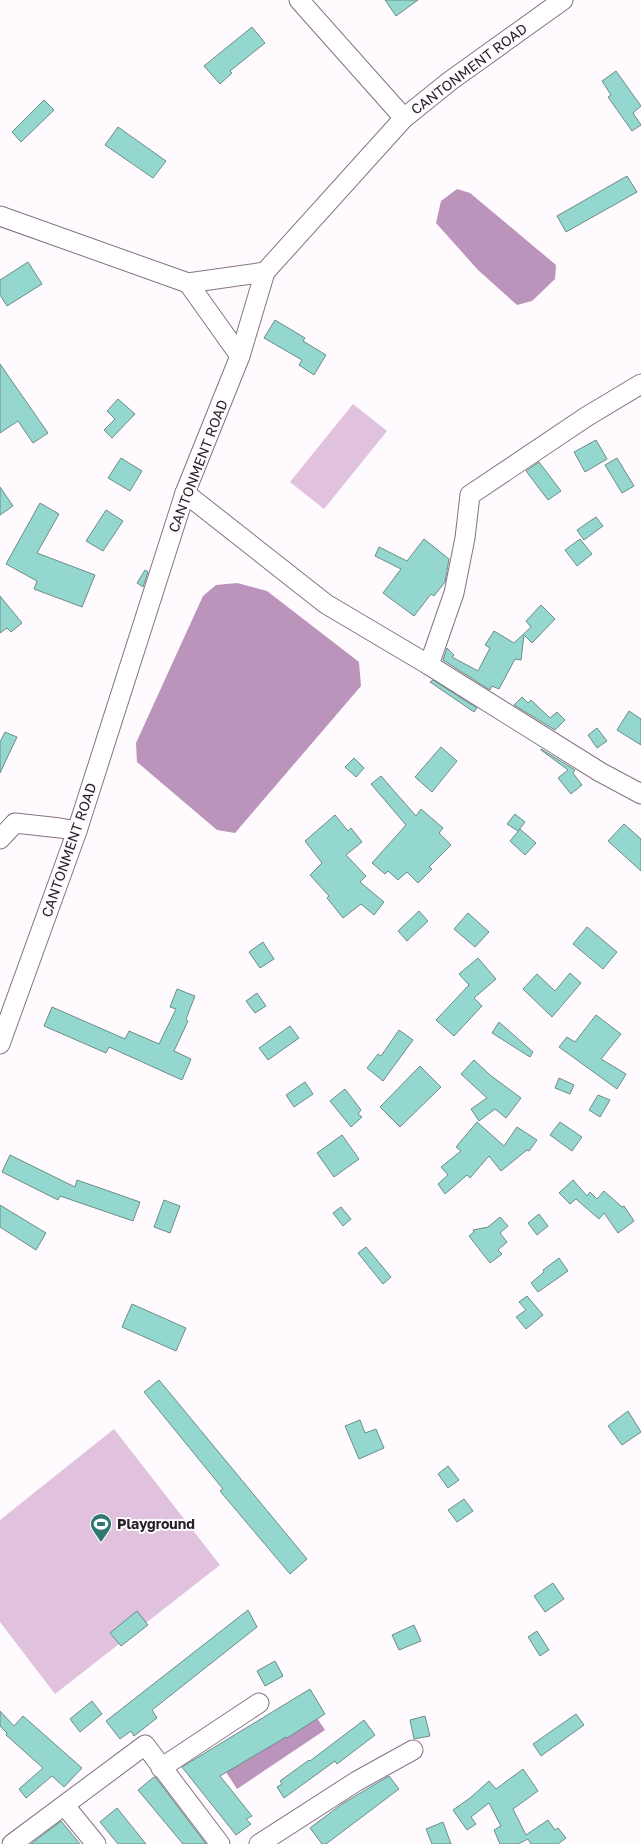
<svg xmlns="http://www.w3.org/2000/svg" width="641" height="1844" font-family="'Golos Text',sans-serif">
	<rect width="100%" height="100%" fill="#fefafe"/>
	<g fill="#e0c2df">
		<path d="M353,404l34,27 -63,78 -34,-27z"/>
		<path d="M114,1429l106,136 -165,129 -55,-72v-102z"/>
	</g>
	<g fill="#bb94bb">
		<path d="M457,189l13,4 86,72 -1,14 -23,22 -15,4 -39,-35 -42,-47 5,-22z"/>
		<path d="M237,583l30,8 92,71 2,24 -126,147 -18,-3 -80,-68 -1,-19 67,-147 13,-11z"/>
		<path d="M305,1700l20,30 -88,59 -20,-31z"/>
	</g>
	<g fill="#93d7ce" stroke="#6e8d88">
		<path d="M385,0h33l-22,16z"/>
		<path d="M252,27l13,16 -35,28 2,2 -12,11 -16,-18z"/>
		<path d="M616,71l25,35 -8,7 8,12 -9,6 -24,-34 3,-2 -9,-14z"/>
		<path d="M44,100l10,10 -33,32 -9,-10z"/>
		<path d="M118,127l48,34 -13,17 -48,-33z"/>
		<path d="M627,176l10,16 -71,40 -9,-16z"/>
		<path d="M28,262l14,22 -35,22 -7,-11v-15z"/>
		<path d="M275,320l30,18 -2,3 23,14 -12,20 -15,-10 3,-5 -38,-22z"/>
		<path d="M0,364l48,69 -15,10 -15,-22 -18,12z"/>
		<path d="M118,399l17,15 -23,24 -8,-8 11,-11 -8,-8z"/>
		<path d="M596,440l11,19 -22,13 -11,-20z"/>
		<path d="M121,458l21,13 -12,20 -22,-13z"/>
		<path d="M617,458l17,28 -12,7 -17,-28z"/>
		<path d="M539,462l22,29 -13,9 -22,-29z"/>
		<path d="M0,487l13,19 -13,9z"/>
		<path d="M40,503l19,11 -22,39 58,22 -13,32 -48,-18 3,-8 -31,-17z"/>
		<path d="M106,510l17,11 -20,30 -17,-10z"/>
		<path d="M596,517l7,9 -19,14 -7,-10z"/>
		<path d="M424,539l25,20 -4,23 -11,14 -3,-2 -17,22 -31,-23 18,-24 -26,-13 4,-9 28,14z"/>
		<path d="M580,539l12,15 -15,12 -12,-16z"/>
		<path d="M145,570l3,2 -5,15 -6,-4z"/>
		<path d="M0,596l22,27 -11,9 -4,-4 -7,5z"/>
		<path d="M541,605l14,14 -23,24 -8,-8 -3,25 -6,-1 -16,30 -7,-3 -2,4 -47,-30 4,-12 7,7 -2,2 26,14 12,-23 -5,-3 9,-14 20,12 17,-16 -5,-6z"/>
		<path d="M433,680l44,28 -3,4 -44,-30z"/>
		<path d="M522,697l6,6 3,-3 19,18 7,-6 8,8 -10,10 -41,-25z"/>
		<path d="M629,711l12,8v26l-24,-15z"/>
		<path d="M597,728l10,13 -10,7 -9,-13z"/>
		<path d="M5,732l12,5 -17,36v-31z"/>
		<path d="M441,747l16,14 -25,31 -17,-15z"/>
		<path d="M541,749l34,21 -2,3 9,12 -11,9 -13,-16 10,-8 -27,-20z"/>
		<path d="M354,758l10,10 -8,9 -11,-10z"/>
		<path d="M381,776l35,40 5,-7 22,19 -4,5 12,12 -22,22 3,2 -14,14 -11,-11 -9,8 -10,-9 -3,3 -13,-11 34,-38 -35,-41z"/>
		<path d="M515,814l10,8 -7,9 -11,-7z"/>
		<path d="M335,815l13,16 3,-3 11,14 -16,13 20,21 -6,6 24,20 -10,13 -13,-11 -18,14 -16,-20 2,-2 -19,-21 12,-12 -17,-22z"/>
		<path d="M624,824l17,15v32l-33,-30z"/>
		<path d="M520,829l16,14 -11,12 -15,-14z"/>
		<path d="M419,911l9,10 -21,20 -9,-10z"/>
		<path d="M468,913l21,19 -14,15 -21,-18z"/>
		<path d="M587,927l30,25 -14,17 -30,-25z"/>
		<path d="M263,942l11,17 -14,9 -11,-16z"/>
		<path d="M478,958l18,21 -22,19 8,8 -28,30 -18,-16 33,-35 -10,-11z"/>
		<path d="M570,973l11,10 -29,34 -29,-28 14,-15 18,17z"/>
		<path d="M177,989l18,7 -9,23 2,2 -14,30 17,8 -9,21 -73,-33 -3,6 -62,-27 8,-19 73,32 4,-8 30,13 17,-35 -6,-2z"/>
		<path d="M257,993l9,13 -11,7 -9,-12z"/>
		<path d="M596,1015l25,19 -20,25 25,15 -9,15 -58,-42 8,-10 8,5z"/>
		<path d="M499,1022l34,30 -3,5 -38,-24z"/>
		<path d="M290,1026l9,12 -31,22 -9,-12z"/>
		<path d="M399,1030l14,10 -30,41 -16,-13 11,-14 3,2z"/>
		<path d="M474,1060l16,15 31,23 -15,20 -11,-9 -16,12 -8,-12 16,-11 -26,-24z"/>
		<path d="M420,1066l21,21 -41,40 -20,-20z"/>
		<path d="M559,1078l15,7 -4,9 -15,-6z"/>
		<path d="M305,1082l8,12 -19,13 -8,-12z"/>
		<path d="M345,1089l16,21 -3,4 4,3 -11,10 -21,-26z"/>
		<path d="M598,1095l12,5 -10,17 -11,-7z"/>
		<path d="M477,1122l27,24 13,-19 20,13 -8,11 -2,-1 -26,21 -12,-15 -19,22 -3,-3 -22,19 -7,-10 10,-9 -7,-8 20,-16 -5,-4z"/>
		<path d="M560,1122l22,15 -10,14 -22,-16z"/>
		<path d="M342,1135l17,24 -25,18 -17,-24z"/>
		<path d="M10,1155l65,32 2,-7 63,22 -7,19 -73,-25 -2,4 -56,-28z"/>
		<path d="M573,1180l14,16 3,-4 7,7 7,-8 18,16 2,-1 10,15 -16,12 -14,-20 -5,6 -23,-20 -6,5 -11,-11z"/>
		<path d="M164,1200l16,6 -10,27 -16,-6z"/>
		<path d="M0,1205l46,28 -10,17 -36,-23z"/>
		<path d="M341,1207l10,12 -8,7 -10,-13z"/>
		<path d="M539,1214l9,12 -11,9 -9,-12z"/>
		<path d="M500,1217l8,9 -8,7 7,9 -9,8 4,4 -12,9 -21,-27 5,-4 -1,-2 15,-3z"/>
		<path d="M366,1247l25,30 -8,7 -25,-31z"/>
		<path d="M559,1258l9,13 -30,21 -7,-9 13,-11 -1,-2z"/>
		<path d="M527,1296l16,19 -17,14 -10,-12 10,-7 -7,-8z"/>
		<path d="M132,1304l54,24 -10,23 -54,-24z"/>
		<path d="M159,1380l148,179 -17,15 -70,-83 3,-2 -79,-97z"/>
		<path d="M628,1411l13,21 -19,13 -14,-19z"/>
		<path d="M360,1420l5,13 11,-4 8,19 -25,11 -14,-33z"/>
		<path d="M448,1466l11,14 -11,8 -10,-14z"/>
		<path d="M464,1499l9,12 -16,11 -9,-12z"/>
		<path d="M553,1583l11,16 -19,13 -11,-16z"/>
		<path d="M248,1610l9,17 -105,83 5,8 -23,18 -3,-5 -11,8 -14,-18z"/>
		<path d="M137,1611l11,14 -27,21 -11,-13z"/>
		<path d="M414,1625l7,16 -22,9 -7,-15z"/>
		<path d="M537,1631l12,19 -9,6 -12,-19z"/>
		<path d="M275,1661l8,15 -18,10 -8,-15z"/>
		<path d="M310,1689l15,25 -38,24 -1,-1 -66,39 32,40 -6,3 5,5 -15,11 -54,-68z"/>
		<path d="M92,1701l10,13 -22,18 -10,-13z"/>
		<path d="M0,1711l14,15 9,-10 59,52 -18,19 -12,-11 -26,22 -7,-9 24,-21 -37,-33 1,-2 -7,-7z"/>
		<path d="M576,1714l8,11 -43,31 -8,-12z"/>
		<path d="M425,1716l5,20 -16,3 -4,-19z"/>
		<path d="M364,1720l11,15 -38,29 -2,-3 -51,37 -7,-11 5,-3 -2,-3 29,-21 1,1z"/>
		<path d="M523,1769l15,22 -25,18 13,26 22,-15 7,10 3,-2 8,10 -8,6h-27l-3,-5 -10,5h-18l-6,-14 7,-4 -12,-23 -18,14 5,7 -9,6 -14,-20 17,-12 19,-17 7,8z"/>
		<path d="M389,1776l10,13 -73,55h-4l-12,-16 32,-24z"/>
		<path d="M154,1777l2,1 50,66h-23l-45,-54z"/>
		<path d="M117,1808l29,36h-28l-18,-22z"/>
		<path d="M61,1821l19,23h-49z"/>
		<path d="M443,1822l8,22h-19l-6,-15z"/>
	</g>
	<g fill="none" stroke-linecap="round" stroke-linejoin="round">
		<g stroke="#857385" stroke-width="21">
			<g id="minor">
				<path d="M299,0l105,118"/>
				<path d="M0,216l188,67 77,-11"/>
				<path d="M188,283l52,73"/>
				<path d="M185,493l141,111 103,61 171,107 41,22"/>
				<path d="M429,665l25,-72 11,-55 5,-43 116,-78 55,-33"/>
				<path d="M0,839l15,-16 45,5 17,3"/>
				<path d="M0,1044l77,-213 108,-338 55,-137 25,-84 139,-154 46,-37 113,-81"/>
				<path d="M161,1768l98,-65"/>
				<path d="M65,1806l31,38"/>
				<path d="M12,1844l133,-99 75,99"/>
				<path d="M259,1844l98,-63 56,-31"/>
			</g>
		</g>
		<use href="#minor" stroke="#fff" stroke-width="19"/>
	</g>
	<defs>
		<g id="stadium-pin" transform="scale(1.125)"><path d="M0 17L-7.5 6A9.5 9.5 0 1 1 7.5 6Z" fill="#2f776f" stroke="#fefafe"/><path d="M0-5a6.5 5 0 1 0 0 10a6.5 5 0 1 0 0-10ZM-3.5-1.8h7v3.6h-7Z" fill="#fff"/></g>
	</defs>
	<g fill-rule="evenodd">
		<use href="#stadium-pin" x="101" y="1524"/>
	</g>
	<g text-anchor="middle" stroke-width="4" stroke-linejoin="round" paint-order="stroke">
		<g font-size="14" fill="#261f26" stroke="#fefafe">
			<text transform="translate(469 69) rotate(-37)" y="5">CANTONMENT ROAD</text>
			<text transform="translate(198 466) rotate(-69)" y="5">CANTONMENT ROAD</text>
			<text transform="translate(69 850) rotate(-71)" y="5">CANTONMENT ROAD</text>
		</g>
		<g font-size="14" font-weight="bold" fill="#261f26" stroke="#fefafe" text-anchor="start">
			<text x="117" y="1529">Playground</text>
		</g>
	</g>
</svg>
